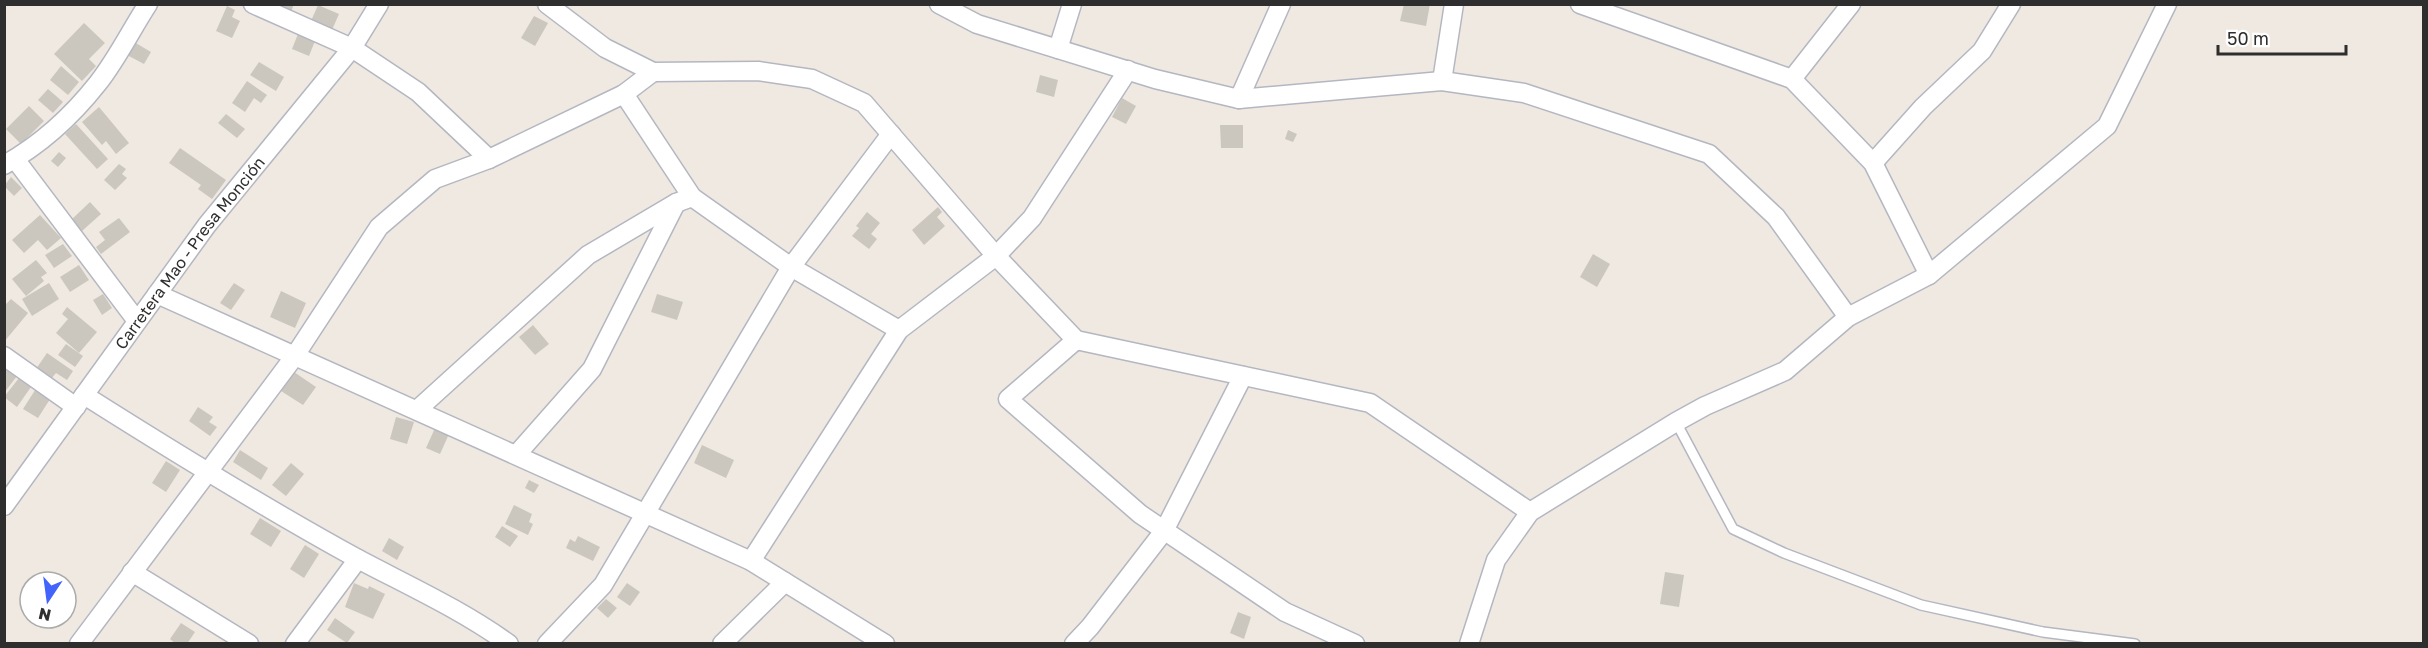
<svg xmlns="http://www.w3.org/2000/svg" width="2428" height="648" font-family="'Golos Text',sans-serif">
	<rect width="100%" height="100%" fill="#efe9e1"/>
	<g fill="#cbc7bf">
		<path d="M278,4h16l-3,8 -14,-6z"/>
		<path d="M1404,4h26l-4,22 -26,-5z"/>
		<path d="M318,5l21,9 -7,16 -21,-9z"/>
		<path d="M227,6l8,4 -3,7 8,4 -8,17 -16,-7z"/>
		<path d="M534,16l14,7 -13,23 -14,-8z"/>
		<path d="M84,23l21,20 -16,16 7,7 -14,15 -28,-27z"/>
		<path d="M298,34l17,7 -6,15 -17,-7z"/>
		<path d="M134,42l17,10 -7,12 -17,-9z"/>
		<path d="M259,62l25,15 -8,14 -26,-16z"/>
		<path d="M61,66l18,16 -11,13 -18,-15z"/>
		<path d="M1040,75l18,5 -4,17 -18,-5z"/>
		<path d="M247,81l20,14 -6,8 -7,-5 -9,14 -13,-9z"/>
		<path d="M48,89l15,13 -10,11 -15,-13z"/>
		<path d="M1122,98l14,8 -10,18 -14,-7z"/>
		<path d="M29,106l15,15 -23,23 -15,-15z"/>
		<path d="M99,107l30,36 -13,11 -10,-13 -4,4 -20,-23z"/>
		<path d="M226,114l19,15 -8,9 -19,-15z"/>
		<path d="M76,124l32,35 -11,10 -32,-35z"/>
		<path d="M1220,125h23v23h-22z"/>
		<path d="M1288,130l9,4 -4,8 -8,-3z"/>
		<path d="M180,148l46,32 -14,19 -14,-10 3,-4 -32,-22z"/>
		<path d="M59,152l7,6 -8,9 -7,-6z"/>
		<path d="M119,164l7,5 -4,5 5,4 -12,12 -11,-10z"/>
		<path d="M11,177l11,11 -8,8 -10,-10z"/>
		<path d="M90,202l11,12 -19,17 -11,-11z"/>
		<path d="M938,207l4,5 -5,5 8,9 -21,19 -12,-15z"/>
		<path d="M867,212l13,11 -9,11 6,5 -8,10 -17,-13 7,-8 -3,-2z"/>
		<path d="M40,215l21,23 -14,12 -9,-10 -14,13 -12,-13z"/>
		<path d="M119,218l11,14 -29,22 -5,-7 9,-7 -6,-8z"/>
		<path d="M63,244l9,12 -18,12 -9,-13z"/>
		<path d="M1593,254l17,10 -13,23 -17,-10z"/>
		<path d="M36,260l11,13 -6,4 3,4 -18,15 -14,-17z"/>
		<path d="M79,265l10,15 -19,12 -10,-15z"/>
		<path d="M49,283l10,16 -27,17 -10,-17z"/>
		<path d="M234,283l11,7 -14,20 -11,-7z"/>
		<path d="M281,291l25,12 -11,25 -25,-11z"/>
		<path d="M103,294l9,14 -10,7 -9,-15z"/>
		<path d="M657,294l26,8 -6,18 -26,-8z"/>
		<path d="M11,299l17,14 -24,29v-36z"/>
		<path d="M67,307l30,25 -18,21 -23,-20 12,-14 -6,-5z"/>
		<path d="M533,325l16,19 -14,11 -16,-18z"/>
		<path d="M66,344l17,12 -8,11 -17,-12z"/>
		<path d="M47,353l26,18 -6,9 -11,-7 -5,6 -15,-10z"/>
		<path d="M4,368l13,8 -13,17z"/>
		<path d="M294,372l22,15 -13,18 -22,-14z"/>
		<path d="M19,378l12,9 -14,20 -13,-10z"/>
		<path d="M37,387l15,9 -14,22 -15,-9z"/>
		<path d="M198,407l15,10 -4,5 8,5 -7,9 -21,-15z"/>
		<path d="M396,417l18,5 -7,22 -17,-5z"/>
		<path d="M435,428l14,6 -9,20 -14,-6z"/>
		<path d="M702,445l32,15 -8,18 -32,-15z"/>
		<path d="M240,450l28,18 -7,12 -28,-18z"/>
		<path d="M166,461l14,9 -14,22 -14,-9z"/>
		<path d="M291,463l13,11 -18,22 -14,-11z"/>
		<path d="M529,480l10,5 -5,8 -9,-5z"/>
		<path d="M514,505l18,9 -3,8 4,2 -5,11 -23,-11z"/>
		<path d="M260,518l21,13 -10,16 -21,-13z"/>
		<path d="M502,526l16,10 -8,11 -15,-10z"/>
		<path d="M578,536l22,11 -7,14 -27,-13 4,-9 5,3z"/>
		<path d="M389,538l15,9 -7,13 -15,-9z"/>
		<path d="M305,545l14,9 -15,24 -14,-9z"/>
		<path d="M1665,572l19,3 -5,32 -19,-3z"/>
		<path d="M354,583l14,6 1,-3 16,8 -12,25 -28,-12z"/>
		<path d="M627,583l13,9 -10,14 -13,-9z"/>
		<path d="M606,599l11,9 -9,10 -11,-10z"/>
		<path d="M1238,612l13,5 -7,22 -14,-6z"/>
		<path d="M335,618l20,14 -8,11 -20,-13z"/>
		<path d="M181,623l14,9 -8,12h-11l-6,-5z"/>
	</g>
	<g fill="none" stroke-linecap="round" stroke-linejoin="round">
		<g stroke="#b4b7c1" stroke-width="12">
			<path id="lane" d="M1676,422l57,107 51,24 137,52 122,27 92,12"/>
		</g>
		<g stroke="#b4b7c1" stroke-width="21">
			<g id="street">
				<path d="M253,4l99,44 66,44 71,67"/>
				<path d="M547,4l58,44 48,24 105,-1 54,8 52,24 132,153 80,84 294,63 160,109"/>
				<path d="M939,4l38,20 178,55 84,20 203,-18 82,12 185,61 67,63 72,100"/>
				<path d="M1580,4l212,75 81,84 56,112"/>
				<path d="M1058,49l14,-45"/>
				<path d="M1792,79l59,-75"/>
				<path d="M1442,81l12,-77"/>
				<path d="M624,94l68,103 99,70 108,63"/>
				<path d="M1239,99l42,-95"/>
				<path d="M15,159l122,162"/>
				<path d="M1873,163l50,-56 59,-56 29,-47"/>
				<path d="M4,165c36,-20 68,-49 94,-82 19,-24 33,-53 50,-79"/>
				<path d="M157,294l594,267 134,83"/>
				<path d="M1076,340l-68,59 132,115 145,98 70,32"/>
				<path d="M4,356l72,51"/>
				<path d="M84,395c90,57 181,113 274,164 51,27 104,51 151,85"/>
				<path d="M417,410l171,-155 88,-52 16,-6"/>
				<path d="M517,454l75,-85 84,-166"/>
				<path id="s1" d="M4,506l203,-281 145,-177 27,-44"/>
				<path d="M751,561l148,-231 97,-74 36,-38 96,-148"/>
				<path d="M132,572l117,72"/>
				<path d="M79,644l215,-287 85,-130 56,-48 54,-20 135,-65 29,-22"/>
				<path d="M295,644l63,-85"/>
				<path d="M547,644l56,-59 188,-318 100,-133"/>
				<path d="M722,644l63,-62"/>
				<path d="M1074,644l16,-17 74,-96 79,-155"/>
				<path d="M1469,644l27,-84 34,-48 146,-90 29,-16 80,-35 63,-54 81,-42 178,-149 60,-122"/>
			</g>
		</g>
		<use href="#lane" stroke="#fff" stroke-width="9"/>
		<use href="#street" stroke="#fff" stroke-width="18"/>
	</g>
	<g text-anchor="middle" stroke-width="4.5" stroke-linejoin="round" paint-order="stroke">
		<g font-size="16" fill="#2e2e2e" stroke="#fff">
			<text dy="6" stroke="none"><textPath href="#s1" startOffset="314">Carretera Mao - Presa Monción</textPath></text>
		</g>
	</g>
	<rect width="2428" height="648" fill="none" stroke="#2e2e2e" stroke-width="12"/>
	<g transform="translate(48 600) rotate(193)"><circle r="28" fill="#ffffff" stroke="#ababab" stroke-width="1.5"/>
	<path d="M0-4.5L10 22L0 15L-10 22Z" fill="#4264fb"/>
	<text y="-9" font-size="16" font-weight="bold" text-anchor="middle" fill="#2e2e2e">N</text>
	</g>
	<path d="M2218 45v9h128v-9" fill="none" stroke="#2e2e2e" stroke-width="3"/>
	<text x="2227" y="45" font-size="18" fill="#2e2e2e" stroke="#ffffff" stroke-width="4.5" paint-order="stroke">50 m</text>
</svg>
